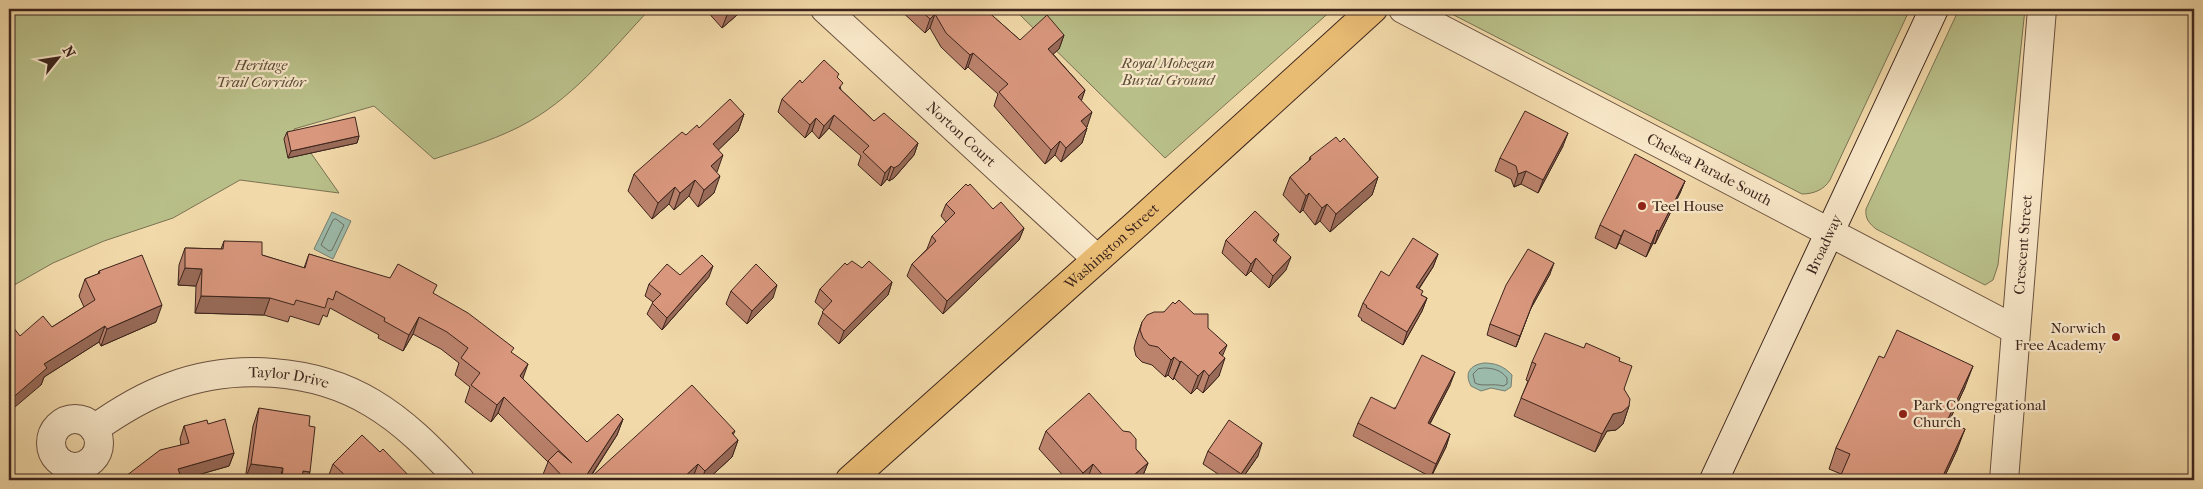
<svg xmlns="http://www.w3.org/2000/svg" width="2203" height="489" font-family="'IM FELL French Canon',serif">
	<rect width="100%" height="100%" fill="#f2d9a9"/>
	<filter id="stains"><feTurbulence type="fractalNoise" baseFrequency=".004" numOctaves="4"/><feColorMatrix values="0 0 0 0 .2 0 0 0 0 .09 0 0 0 0 .02 0 0 0 .5 -.17"/></filter>
	<radialGradient id="worn" r=".72"><stop offset=".6" stop-color="#630" stop-opacity="0"/><stop offset="1" stop-color="#630" stop-opacity=".3"/></radialGradient>
	<g fill="#b9bf89" stroke="#7a7252">
		<path d="M9,9h641c-37,39 -73,85 -120,112 -29,17 -64,27 -96,38l-60,-53 -80,23 45,64 -99,-13 -67,38 -69,23 -51,22 -44,25z"/>
		<path d="M1014,9h319l-168,149z"/>
		<path d="M1442,9h468l-80,171c-6,10 -17,14 -28,14z"/>
		<path d="M1959,9h66l-27,256 -5,15 -8,5 -109,-56c-7,-6 -11,-10 -10,-20z"/>
	</g>
	<g fill="#9bbaaa" stroke="#757e71">
		<path d="M332,212l19,9 -18,38 -19,-10z"/>
		<path d="M1484,363c11,0 20,3 28,12l-1,12 -6,4 -14,-3 -10,3 -10,-5c-7,-13 -1,-21 13,-23z"/>
	</g>
	<g fill="none" stroke-linecap="round" stroke-linejoin="round">
		<g stroke="#6c6f63" stroke-width="1">
			<path d="M336,219l8,6 -12,25 -3,1 -8,-6 12,-25z"/>
			<path d="M1484,368c9,0 17,2 23,10v6l-4,2c-10,-3 -21,1 -28,-3l-2,-9 5,-5z"/>
		</g>
		<g stroke="#6a513f" stroke-width="30">
			<g id="minor">
				<path id="s1" d="M825,9l272,250"/>
				<path id="s2" d="M1403,9l613,321"/>
				<circle cx="75" cy="443" r="24"/>
				<path id="s3" d="M94,429c24,-17 48,-32 76,-42 63,-24 144,-19 202,16 34,20 61,49 88,77"/>
				<path id="s4" d="M2004,480l38,-471"/>
			</g>
		</g>
		<g stroke="#3c241c" stroke-width="30">
			<g id="secondary">
				<path id="s5" d="M1714,480l220,-471"/>
			</g>
		</g>
		<g stroke="#3c241c" stroke-width="30">
			<g id="trunk">
				<path id="s6" d="M850,480l289,-258 234,-213"/>
			</g>
		</g>
		<use href="#minor" stroke="#f7e6c7" stroke-width="28"/>
		<use href="#secondary" stroke="#f7e6c7" stroke-width="28"/>
		<use href="#trunk" stroke="#e9bc74" stroke-width="28"/>
	</g>
	<g fill="#bb826c" stroke="#3c241c">
		<path d="M705,9h39l-22,19z"/>
		<path d="M899,9h89l-1,2 33,29 44,-5 -5,14 -6,5 32,36 -4,10 6,27h-1l1,1 -5,15 -21,19 -6,-7 -10,9 -51,-58 4,-12 -30,-27 -3,3 -24,-23 -11,-19 -5,5z"/>
		<path d="M838,78l3,12 33,31 44,22 -4,12 -20,23 -5,3 -2,-2 -6,7 -23,-21 3,-9 -32,-28 -10,11 -7,-8 -7,7 -27,-26 4,-13 20,-16z"/>
		<path d="M744,114l-6,17 -20,19 -4,43 -16,14 -9,-11 -15,14 -5,-6 -17,15 -24,-28 6,-17 52,-39z"/>
		<path d="M287,132l72,4 -2,7 -69,15 -4,-19z"/>
		<path d="M1340,142l38,35 -6,18 -42,37 -10,-11 -5,4 -12,-15 -3,3 -17,-18 7,-18 19,-16 1,-4z"/>
		<path d="M1563,146l-25,47 -17,-9 -7,3 -3,-8 -16,-8 5,-13z"/>
		<path d="M1685,181l-5,12 -25,51 -2,-1 -7,14 -27,-14 -3,6 -21,-11 5,-13z"/>
		<path d="M946,204l47,5 31,19 -5,12 -76,74 -36,-38 5,-12 15,-15 5,-13 14,-14 -5,-6z"/>
		<path d="M1226,240l50,3 10,27 -17,18 -18,-17 -5,5 -24,-23z"/>
		<path d="M224,241l38,14 42,13 5,-14 125,40 78,59 11,26 64,63 36,-23 -6,16 -27,43 145,-47 -2,4 5,5 -6,17 -25,23h-162l-3,-3 6,-15 -50,-49 -7,9 -26,-20 5,-15 -15,-12 4,-12 -18,-14 -28,-15 -10,17 -25,-13 1,-3 -49,-27 -3,9 -4,-2 -4,10 -29,-9 -2,6 -24,-7 -69,-2 1,-27 -18,-1 1,-20 6,-17 36,1z"/>
		<path d="M1438,254l-5,13 -14,22 2,6 6,3 -5,13 -19,34 -42,-25 1,-1 -4,-3 5,-13 26,-27z"/>
		<path d="M847,265l15,3 30,14 -4,13 -49,49 -21,-20 6,-14 -9,-8 5,-13z"/>
		<path d="M99,271l57,51 -55,24 -2,-4 -55,35 -3,8 -21,-49 32,-9 32,-20 -5,-11 6,-17 13,-5z"/>
		<path d="M1550,274l-20,36 -14,37 -29,-12 3,-11z"/>
		<path d="M680,275l29,2 -47,53 -15,-16 6,-12 -8,-6 4,-12z"/>
		<path d="M731,291l42,7 -26,26 -21,-20z"/>
		<path d="M1175,304l19,10 14,14 14,28 -3,20 -16,17 -6,-5 -6,6 -17,-16 -1,2 -5,-5 -3,2 -13,-12 -10,-3 -6,-6 -2,-8 2,-8 6,-18 22,-10z"/>
		<path d="M1584,348l35,13 5,28 5,17 -6,18 -7,6 -9,1 -12,21 -81,-36 14,-35 -2,-1 6,-18z"/>
		<path d="M1884,358l81,29 -16,34 8,29 -14,30h-104l2,-6 -12,-5 7,-21z"/>
		<path d="M1450,385l-20,39 20,10 -4,13 -15,30 -78,-41 5,-13z"/>
		<path d="M259,408l48,72h-62l8,-54z"/>
		<path d="M208,424l26,29 -5,13 -49,14h-65l7,-1 59,-34 -1,-6 4,-13z"/>
		<path d="M1046,431l90,18 12,14 -7,17h-74l-28,-31z"/>
		<path d="M1208,451l50,5 -17,24h-14l-24,-16z"/>
		<path d="M380,452l33,28h-86l6,-16z"/>
	</g>
	<g fill="#986a58" stroke="#3c241c">
		<path d="M734,9h10l-22,19 5,-13z"/>
		<path d="M935,14l-5,14 -5,5 5,-14z"/>
		<path d="M1064,35l-5,14 -16,14 5,-14z"/>
		<path d="M973,53l-5,14 -3,3 5,-15z"/>
		<path d="M1085,90l-5,15 -2,-8z"/>
		<path d="M1092,112l-5,15 -11,9 5,-15z"/>
		<path d="M744,114l-6,17 -31,30 6,-17z"/>
		<path d="M834,115l-5,13 -10,11 5,-13z"/>
		<path d="M816,118l-4,13 -7,7 5,-13z"/>
		<path d="M1087,128l-5,15 -21,19 5,-14z"/>
		<path d="M1568,133l-5,13 -25,47 5,-13z"/>
		<path d="M359,136l-2,7 -69,15 3,-7z"/>
		<path d="M1060,141l-5,14 -10,9 6,-14z"/>
		<path d="M918,143l-4,12 -20,23 -5,3 5,-13z"/>
		<path d="M723,155l-6,17 -12,10 6,-16z"/>
		<path d="M891,166l-4,13 -6,7 4,-13z"/>
		<path d="M1526,171l-5,13 -7,3 4,-13z"/>
		<path d="M720,176l-6,17 -16,14 6,-17z"/>
		<path d="M1378,177l-6,18 -42,37 6,-18z"/>
		<path d="M695,180l-6,16 -15,14 6,-17z"/>
		<path d="M1685,181l-5,12 -25,51 4,-13z"/>
		<path d="M675,187l-6,17 -17,15 6,-16z"/>
		<path d="M1309,193l-6,17 -3,3 6,-17z"/>
		<path d="M1327,204l-7,17 -5,4 7,-17z"/>
		<path d="M1024,228l-5,12 -76,74 4,-13z"/>
		<path d="M1624,230l-5,13 -3,6 5,-13z"/>
		<path d="M1657,230l-4,13 -7,14 5,-13z"/>
		<path d="M1279,234l-5,13 -1,-7z"/>
		<path d="M1438,254l-5,13 -22,33 5,-13z"/>
		<path d="M1291,257l-5,13 -17,18 4,-12z"/>
		<path d="M1256,258l-5,13 -5,5 5,-12z"/>
		<path d="M1554,263l-4,11 -20,36 -14,37 18,-47z"/>
		<path d="M713,266l-4,11 -47,53 5,-12z"/>
		<path d="M185,268l17,1 -6,17 -18,-1z"/>
		<path d="M892,282l-4,13 -49,49 5,-13z"/>
		<path d="M777,285l-4,13 -26,26 5,-13z"/>
		<path d="M201,296l69,2 -6,17 -69,-2z"/>
		<path d="M1427,298l-5,13 -19,34 4,-13z"/>
		<path d="M162,305l-6,17 -55,24 6,-17z"/>
		<path d="M419,317l-6,17 -10,17 6,-16z"/>
		<path d="M105,326l-6,16 -55,35 -3,8 -32,27v-11l35,-37z"/>
		<path d="M1227,345l-7,17 -1,-9z"/>
		<path d="M1174,357l-6,18 -3,2 6,-17z"/>
		<path d="M1225,358l-6,18 -16,17 6,-17z"/>
		<path d="M1181,361l-7,17 -1,2 7,-18z"/>
		<path d="M528,364l-6,17 -2,-5z"/>
		<path d="M1973,366l-8,21 -25,54 7,-20z"/>
		<path d="M1204,370l-7,18 -6,6 7,-18z"/>
		<path d="M1455,372l-5,13 -27,51 5,-13z"/>
		<path d="M504,397l-6,16 -7,9 6,-17z"/>
		<path d="M1629,406l-6,18 -7,6 -9,1 -12,21 7,-18 11,-20z"/>
		<path d="M623,419l-6,16 -29,45 -2,-4z"/>
		<path d="M1965,429l-8,21 -14,30h-2z"/>
		<path d="M1450,434l-4,13 -15,30 5,-13z"/>
		<path d="M738,440l-6,17 -25,23h-6l4,-9z"/>
		<path d="M1262,443l-4,13 -17,24h-3l3,-6z"/>
		<path d="M234,453l-5,13 -49,14h-25l23,-11z"/>
		<path d="M1148,463l-7,17h-13z"/>
		<path d="M251,464l32,4 -4,12h-34z"/>
		<path d="M698,464l-6,16h-11z"/>
		<path d="M1093,464l-6,16h-7l3,-7z"/>
		<path d="M303,471l7,1 -3,8h-7z"/>
	</g>
	<g fill="#d9977d" stroke="#3c241c">
		<path d="M721,9h13l-7,6z"/>
		<path d="M919,9h66l35,31 27,-25 17,20 -16,14 37,41 -7,7 14,15 -11,9 6,7 -21,20 -6,-7 -9,9 -52,-58 9,-8 -35,-31 -3,2 -24,-22 -11,-19 -5,5z"/>
		<path d="M824,60l15,14 -2,3 6,6 -4,5 35,33 10,-8 34,30 -19,22 -5,3 -3,-2 -6,7 -22,-21 6,-6 -35,-31 -10,11 -8,-8 -6,7 -28,-26 18,-19 2,3z"/>
		<path d="M730,99l14,15 -31,30 10,11 -12,11 9,10 -16,14 -9,-10 -15,13 -5,-6 -17,16 -24,-29 48,-42 4,3 11,-10 2,3z"/>
		<path d="M1525,111l43,22 -25,47 -17,-9 -8,3 -2,-8 -16,-8z"/>
		<path d="M355,117l4,19 -68,15 -4,-19z"/>
		<path d="M1336,137l4,5 4,-4 34,39 -42,37 -9,-10 -5,4 -13,-15 -3,3 -16,-19 21,-18 -1,-2z"/>
		<path d="M1635,154l50,27 -26,50 -2,-1 -6,14 -27,-14 -3,6 -21,-11z"/>
		<path d="M966,184l2,2 2,-2 23,25 8,-7 23,26 -77,73 -35,-37 24,-23 -4,-5 23,-23 -9,-9z"/>
		<path d="M1255,211l24,23 -6,6 18,17 -18,19 -17,-18 -5,6 -25,-24z"/>
		<path d="M1413,238l25,16 -22,33 7,4 -2,4 6,3 -20,34 -41,-25 1,-1 -4,-3 18,-32 8,5z"/>
		<path d="M224,241l38,1v13l43,13 4,-14 81,24 8,-14 39,21 -4,8 35,20 46,35 -3,4 17,12 -8,12 67,66 31,-28 5,5 -37,57 4,2 102,-93 43,46 -3,2 6,7 -33,31 -7,-7 -17,16h-115l-18,-19 10,-10 14,12 -68,-66 -7,8 -26,-20 9,-12 -19,-15 7,-10 -21,-16 -28,-15 -10,18 -25,-14 1,-3 -49,-27 -3,9 -5,-2 -3,10 -29,-8 -2,5 -24,-7 -69,-2 1,-27 -17,-1v-20l38,1z"/>
		<path d="M1528,249l26,14 -20,37 -14,36 -30,-12 16,-39z"/>
		<path d="M142,255l20,50 -55,24 -2,-3 -61,38 3,4 -38,33v-71l4,-3 7,9 23,-20 9,11 43,-27 -10,-21 15,-6 -1,-2z"/>
		<path d="M702,255l11,11 -46,52 -15,-15 9,-9 -12,-10 18,-20 13,11z"/>
		<path d="M852,261l10,7 7,-7 23,21 -48,49 -22,-19 10,-11 -12,-12 25,-26 2,2z"/>
		<path d="M756,264l21,21 -25,26 -21,-20z"/>
		<path d="M1179,300l15,14h14v14l19,17 -8,8 6,5 -16,18 -5,-6 -6,6 -17,-15 -1,1 -6,-5 -3,3 -13,-13 -9,-2 -6,-7 -3,-8 2,-8 5,-7 7,-3h10l9,-10 2,2z"/>
		<path d="M1897,330l76,36 -26,55 18,8 -24,51h-92l1,-1 -9,-4 9,-21 -14,-6 43,-92 5,2z"/>
		<path d="M1545,333l39,15 2,-5 34,15 -1,3 13,5 -8,23 6,10 -1,7 -7,6 -9,2 -11,20 -81,-36 15,-34 -4,-2z"/>
		<path d="M1422,355l33,17 -27,51 22,11 -14,30 -78,-41 13,-26 24,12z"/>
		<path d="M1089,393l34,38 7,1 6,7v10l12,14 -20,17h-21l-14,-16 -10,9 -37,-42z"/>
		<path d="M259,408l51,8 -1,10 6,1 -5,45 -7,-1 -1,9h-20l1,-12 -32,-4z"/>
		<path d="M225,419l9,34 -56,16 2,5 -25,6h-40l5,-3 2,2 38,-29 29,-7 -5,-17 23,-6 1,4z"/>
		<path d="M1229,420l33,23 -21,31 -33,-23z"/>
		<path d="M362,435l18,17 3,-3 30,31h-63l-17,-16z"/>
	</g>
	<g fill="#8f2418" stroke="#f7e6c7" stroke-width="2">
		<circle cx="1642" cy="206" r="5"/>
		<circle cx="2116" cy="337" r="5"/>
		<circle cx="1903" cy="414" r="5"/>
	</g>
	<g text-anchor="middle" stroke-width="4.5" stroke-linejoin="round" paint-order="stroke">
		<g font-size="15" font-style="italic" fill="#5b4b37" stroke="#f7e6c7">
			<text x="1168" y="68">Royal Mohegan<tspan x="1168" dy="17">Burial Ground</tspan></text>
			<text x="261" y="70">Heritage<tspan x="261" dy="17">Trail Corridor</tspan></text>
		</g>
		<g font-size="15" fill="#3c241c" stroke="#f7e6c7">
			<text dy="5" stroke="none"><textPath href="#s1" startOffset="185">Norton Court</textPath></text>
			<text dy="5" stroke="none"><textPath href="#s2" startOffset="346">Chelsea Parade South</textPath></text>
			<text dy="5" stroke="none"><textPath href="#s5" startOffset="260">Broadway</textPath></text>
			<text dy="5" stroke="none"><textPath href="#s4" startOffset="236">Crescent Street</textPath></text>
			<text dy="5" stroke="none"><textPath href="#s6" startOffset="351">Washington Street</textPath></text>
			<text dy="5" stroke="none"><textPath href="#s3" startOffset="208">Taylor Drive</textPath></text>
		</g>
		<g font-size="15" fill="#3c241c" stroke="#f7e6c7" text-anchor="start">
			<text x="1652" y="211">Teel House</text>
			<text x="2106" y="333" text-anchor="end">Norwich<tspan x="2106" dy="17">Free Academy</tspan></text>
			<text x="1913" y="410">Park Congregational<tspan x="1913" dy="17">Church</tspan></text>
		</g>
	</g>
	<rect width="2203" height="489" fill="none" stroke="#f2d9a9" stroke-width="30"/>
	<rect x="10" y="10" width="2183" height="469" fill="none" stroke="#3c241c" stroke-width="2.5"/>
	<rect x="15" y="15" width="2173" height="459" fill="none" stroke="#3c241c"/>
	<g transform="translate(58 58) rotate(60)" stroke="#f7e6c7" stroke-width="4" paint-order="stroke">
	<path d="M0-4L9 19L0 12L-9 19Z" fill="#3c241c"/>
	<text y="-8" font-size="14" font-weight="bold" text-anchor="middle" fill="#3c241c">N</text>
	</g>
	<rect width="100%" height="100%" filter="url(#stains)"/>
	<rect width="100%" height="100%" fill="url(#worn)"/>
</svg>
